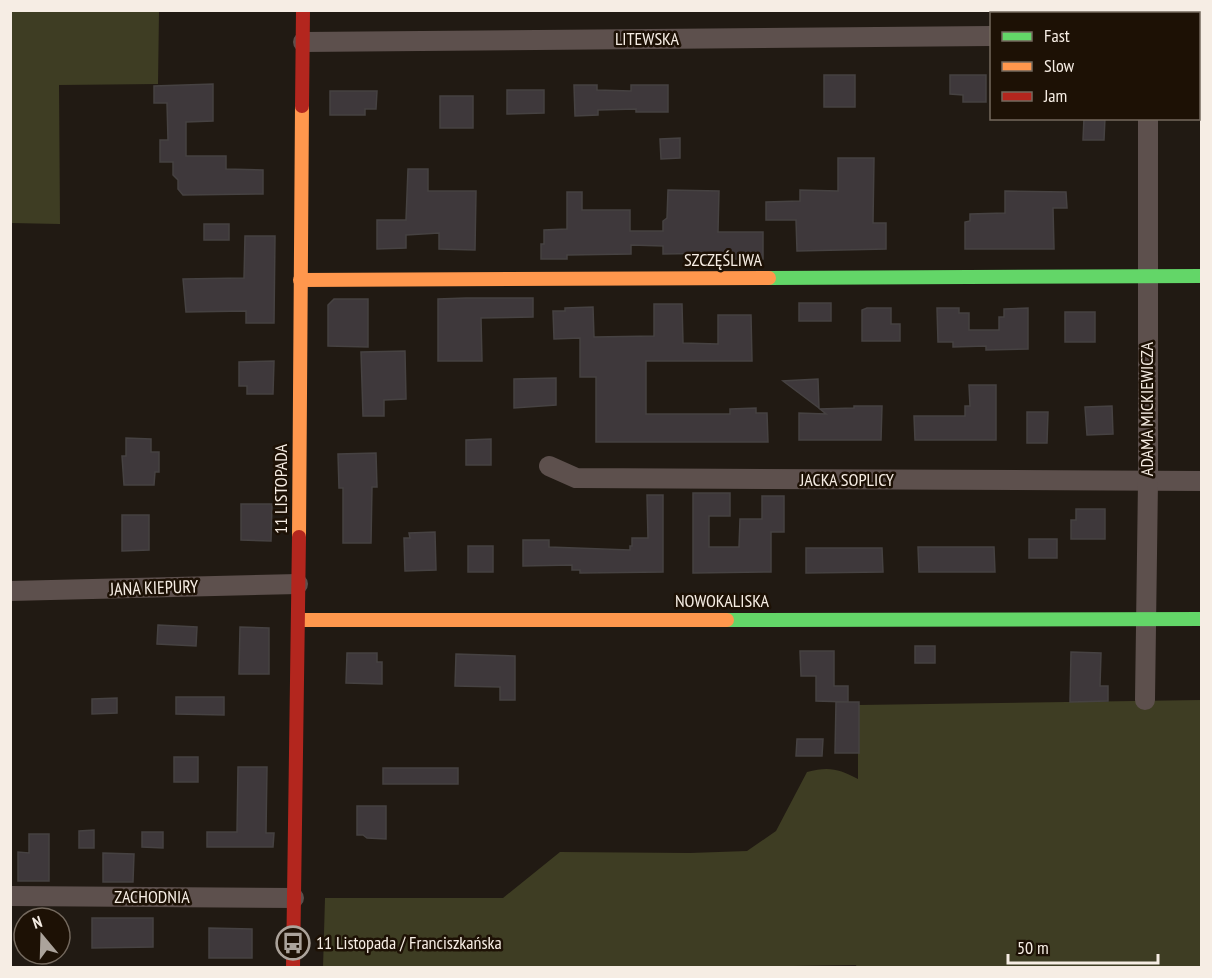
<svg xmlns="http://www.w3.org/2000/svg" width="1212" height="978" font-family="'PT Sans Narrow',sans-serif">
	<rect width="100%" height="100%" fill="#211a13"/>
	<g fill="#3e3d23">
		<path d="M11,10l148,1 -1,73 -99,1 1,139 -49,-1z"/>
		<path d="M1201,700v267l-344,1 -1,-3 -201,3h-332l2,-70h178l57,-46 130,1 57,-2 29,-20 31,-59c22,-6 32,-3 51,7v-74z"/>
	</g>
	<g fill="#3e383b" stroke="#464242" stroke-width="1.5">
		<rect x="824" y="75" width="31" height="32"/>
		<path d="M950,75h36v27h-23v-7l-13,-1z"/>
		<path d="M213,84v37l-27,1v34h40v13l37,1v24l-80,1 -5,-6v-9l-5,-5v-13h-13v-22h8l-1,-37h-13v-17z"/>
		<path d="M574,85h23v5l34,1v-6h37v27h-32v-3l-38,1v5l-23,1z"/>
		<path d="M507,90h37v23l-37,1z"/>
		<path d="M330,91h47l-1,18h-11v6h-35z"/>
		<rect x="440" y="96" width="33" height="32"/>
		<path d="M1084,118h21l-1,22h-21z"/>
		<path d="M680,138v20l-19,1 -1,-20z"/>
		<path d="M838,158h36l-1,65h13v26l-89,2 -1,-31h-30v-18l34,-1v-11l38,1z"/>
		<path d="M408,169h20v22h48l-1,59 -36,-1v-16l-33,2v13l-29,1v-29h29z"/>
		<path d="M668,190l51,1 -1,41h45v27h-42v-6l-58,1v-8l-32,-1v9l-64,1v4h-26v-15h3v-14l23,-1v-37h15v18h48v21h33v-10l4,-3z"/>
		<path d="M1005,191l61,1 1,16h-14l1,41h-89v-27l5,-1v-7l35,-1z"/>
		<rect x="204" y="224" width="25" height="16"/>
		<path d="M245,236h30l-1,87h-28v-12l-60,1 -3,-33 61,-1z"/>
		<path d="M466,298h67v19l-52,1 1,43h-44v-62z"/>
		<path d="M334,299h34v48l-40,-1v-41z"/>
		<rect x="799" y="303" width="32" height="18"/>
		<path d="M654,304h28l1,39 35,1v-29h33l1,46h-106v53h84v-5l26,-1v5h11l1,29h-172v-65h-16v-39l-26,1 -1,-28h12v-3l28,-1 1,30 60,-1z"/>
		<path d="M867,308h24v16h9v17h-38v-31z"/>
		<path d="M937,308h22v5h10v17h30v-13h5v-8l24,-1v41l-42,1v-4l-33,1v-5h-15z"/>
		<rect x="1065" y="312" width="30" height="30"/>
		<path d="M405,351l1,48 -22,1v16h-21l-2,-64z"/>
		<path d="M274,361l-1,33h-26v-8h-8v-24z"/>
		<path d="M556,378v27l-42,3v-29z"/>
		<path d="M818,379l1,29 -36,-27z"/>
		<path d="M969,385h27v55h-81l-1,-24h51v-10h5z"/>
		<path d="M854,406h28l-1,34h-82v-27l27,1 -6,-5 34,-1z"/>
		<path d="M1112,406l1,28 -26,1 -2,-28z"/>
		<path d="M1027,412h21l-1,31h-20z"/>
		<path d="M126,438l25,1v13h8v20h-4l-1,13h-30l-2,-29h4z"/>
		<path d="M491,439v26h-25v-25z"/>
		<path d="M376,453l1,34h-5l-1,56h-28v-55h-4l-1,-34z"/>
		<path d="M693,493h37v23h-21v31h30l1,-28h22v-23h22v36h-13v40l-78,1z"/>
		<path d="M647,495h16v77l-83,1v-3h-8v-5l-49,1v-26h26v7l81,3v-4h2v-8h16z"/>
		<path d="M241,504h31l-1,37 -30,-1z"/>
		<path d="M1076,509h29v30h-34v-19h5z"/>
		<path d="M122,515h27v35l-27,1z"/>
		<path d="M435,532l1,38 -31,1 -1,-33h6l-1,-5z"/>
		<rect x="1029" y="539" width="28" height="19"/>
		<rect x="468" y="546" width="25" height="26"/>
		<path d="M918,547h76l1,25h-76z"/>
		<path d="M806,548h76l1,24 -77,1z"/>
		<path d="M158,625l39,2 -1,19 -39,-2z"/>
		<path d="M240,627l29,1v46h-30z"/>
		<rect x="915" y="646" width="20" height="17"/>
		<path d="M800,651h34v35h14v16l-32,-1v-25h-15z"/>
		<path d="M1071,652l30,1 -1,33h8v15l-38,1z"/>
		<path d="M347,653h30v9h5v22l-36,-1z"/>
		<path d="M456,654l59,2v44h-15v-13l-45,-1z"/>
		<path d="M176,697h48v18l-48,-1z"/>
		<path d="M117,698v15l-25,1v-15z"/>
		<path d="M836,702h23v51h-24z"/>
		<path d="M797,739h26l-1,17h-26z"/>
		<rect x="174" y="757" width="24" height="25"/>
		<path d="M238,767h29l-1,66h8l-1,14h-66v-15h30z"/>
		<rect x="383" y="768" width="75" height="16"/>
		<path d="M357,806h29v33l-19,-1 -4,-3h-6z"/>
		<path d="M94,830v18h-15v-17z"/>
		<path d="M142,832h21v16l-21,-1z"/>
		<path d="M29,834h20v47h-31v-29l11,1z"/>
		<path d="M103,853l31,1 -1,28h-30z"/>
		<path d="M92,918h61v29l-61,1z"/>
		<path d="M209,928l43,1v29h-43z"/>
	</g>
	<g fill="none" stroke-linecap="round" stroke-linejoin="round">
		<g stroke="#5d504d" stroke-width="20">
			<path d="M1148,14v-4"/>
			<path d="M303,42l689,-6"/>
			<path d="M549,466l27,12 626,3"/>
			<path d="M10,591l288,-7"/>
			<path d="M1145,700l3,-219v-363"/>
			<path d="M10,896l284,2"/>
		</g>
		<g stroke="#63d668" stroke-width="14">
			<path d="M769,278l433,-2"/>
			<path d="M727,620l475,-1"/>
		</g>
		<g stroke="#ff974d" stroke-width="14">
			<path d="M300,280l469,-2"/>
			<path d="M299,537l3,-431"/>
			<path d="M298,620h429"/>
		</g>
		<g stroke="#b3261e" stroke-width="14">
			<path d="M302,106l1,-96"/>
			<path d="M293,968l6,-431"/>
		</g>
	</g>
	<defs>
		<g id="bus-ring" transform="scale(1.725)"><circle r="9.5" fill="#1d1105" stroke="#aba39b" stroke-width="1.5"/><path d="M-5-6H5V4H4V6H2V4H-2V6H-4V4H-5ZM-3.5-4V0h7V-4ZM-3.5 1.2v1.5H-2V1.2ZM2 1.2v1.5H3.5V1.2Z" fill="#aba39b"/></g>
	</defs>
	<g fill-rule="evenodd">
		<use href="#bus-ring" x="293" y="943"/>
	</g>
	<g text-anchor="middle" stroke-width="5" stroke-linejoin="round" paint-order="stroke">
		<g font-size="18" fill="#f6ede4" stroke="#1d1105">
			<text x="647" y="45">LITEWSKA</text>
			<text x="723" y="266">SZCZĘŚLIWA</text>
			<text transform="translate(1147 409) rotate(-90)" y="6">ADAMA MICKIEWICZA</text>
			<text x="847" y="486">JACKA SOPLICY</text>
			<text transform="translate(281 489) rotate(-90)" y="6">11 LISTOPADA</text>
			<text transform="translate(154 588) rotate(-2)" y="6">JANA KIEPURY</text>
			<text x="722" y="607">NOWOKALISKA</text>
			<text x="152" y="903">ZACHODNIA</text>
		</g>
		<g font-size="18" fill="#f6ede4" stroke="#1d1105" text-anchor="start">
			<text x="316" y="949">11 Listopada / Franciszkańska</text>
		</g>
	</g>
	<rect width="1212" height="978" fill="none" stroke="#f6ede4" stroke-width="24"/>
	<rect x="990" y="12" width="210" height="108" fill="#1d1105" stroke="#74695e" stroke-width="1.5"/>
	<rect x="1002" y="32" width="30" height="9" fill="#63d668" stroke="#74695e" stroke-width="1.5"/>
	<text x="1044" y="42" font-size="18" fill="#f6ede4">Fast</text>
	<rect x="1002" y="62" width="30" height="9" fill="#ff974d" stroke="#74695e" stroke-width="1.5"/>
	<text x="1044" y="72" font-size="18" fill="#f6ede4">Slow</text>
	<rect x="1002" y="92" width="30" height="9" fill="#b3261e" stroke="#74695e" stroke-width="1.5"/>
	<text x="1044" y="102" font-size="18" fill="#f6ede4">Jam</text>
	<g transform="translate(42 936) rotate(341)"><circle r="28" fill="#1d1105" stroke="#74695e" stroke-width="1.5"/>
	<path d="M0-4.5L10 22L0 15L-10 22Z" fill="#aba39b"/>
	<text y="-9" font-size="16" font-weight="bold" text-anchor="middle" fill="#f6ede4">N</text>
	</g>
	<path d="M1008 954v9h150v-9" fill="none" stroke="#f6ede4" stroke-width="3"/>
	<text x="1017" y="954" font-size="18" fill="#f6ede4" stroke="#1d1105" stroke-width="4.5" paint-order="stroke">50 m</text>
</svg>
